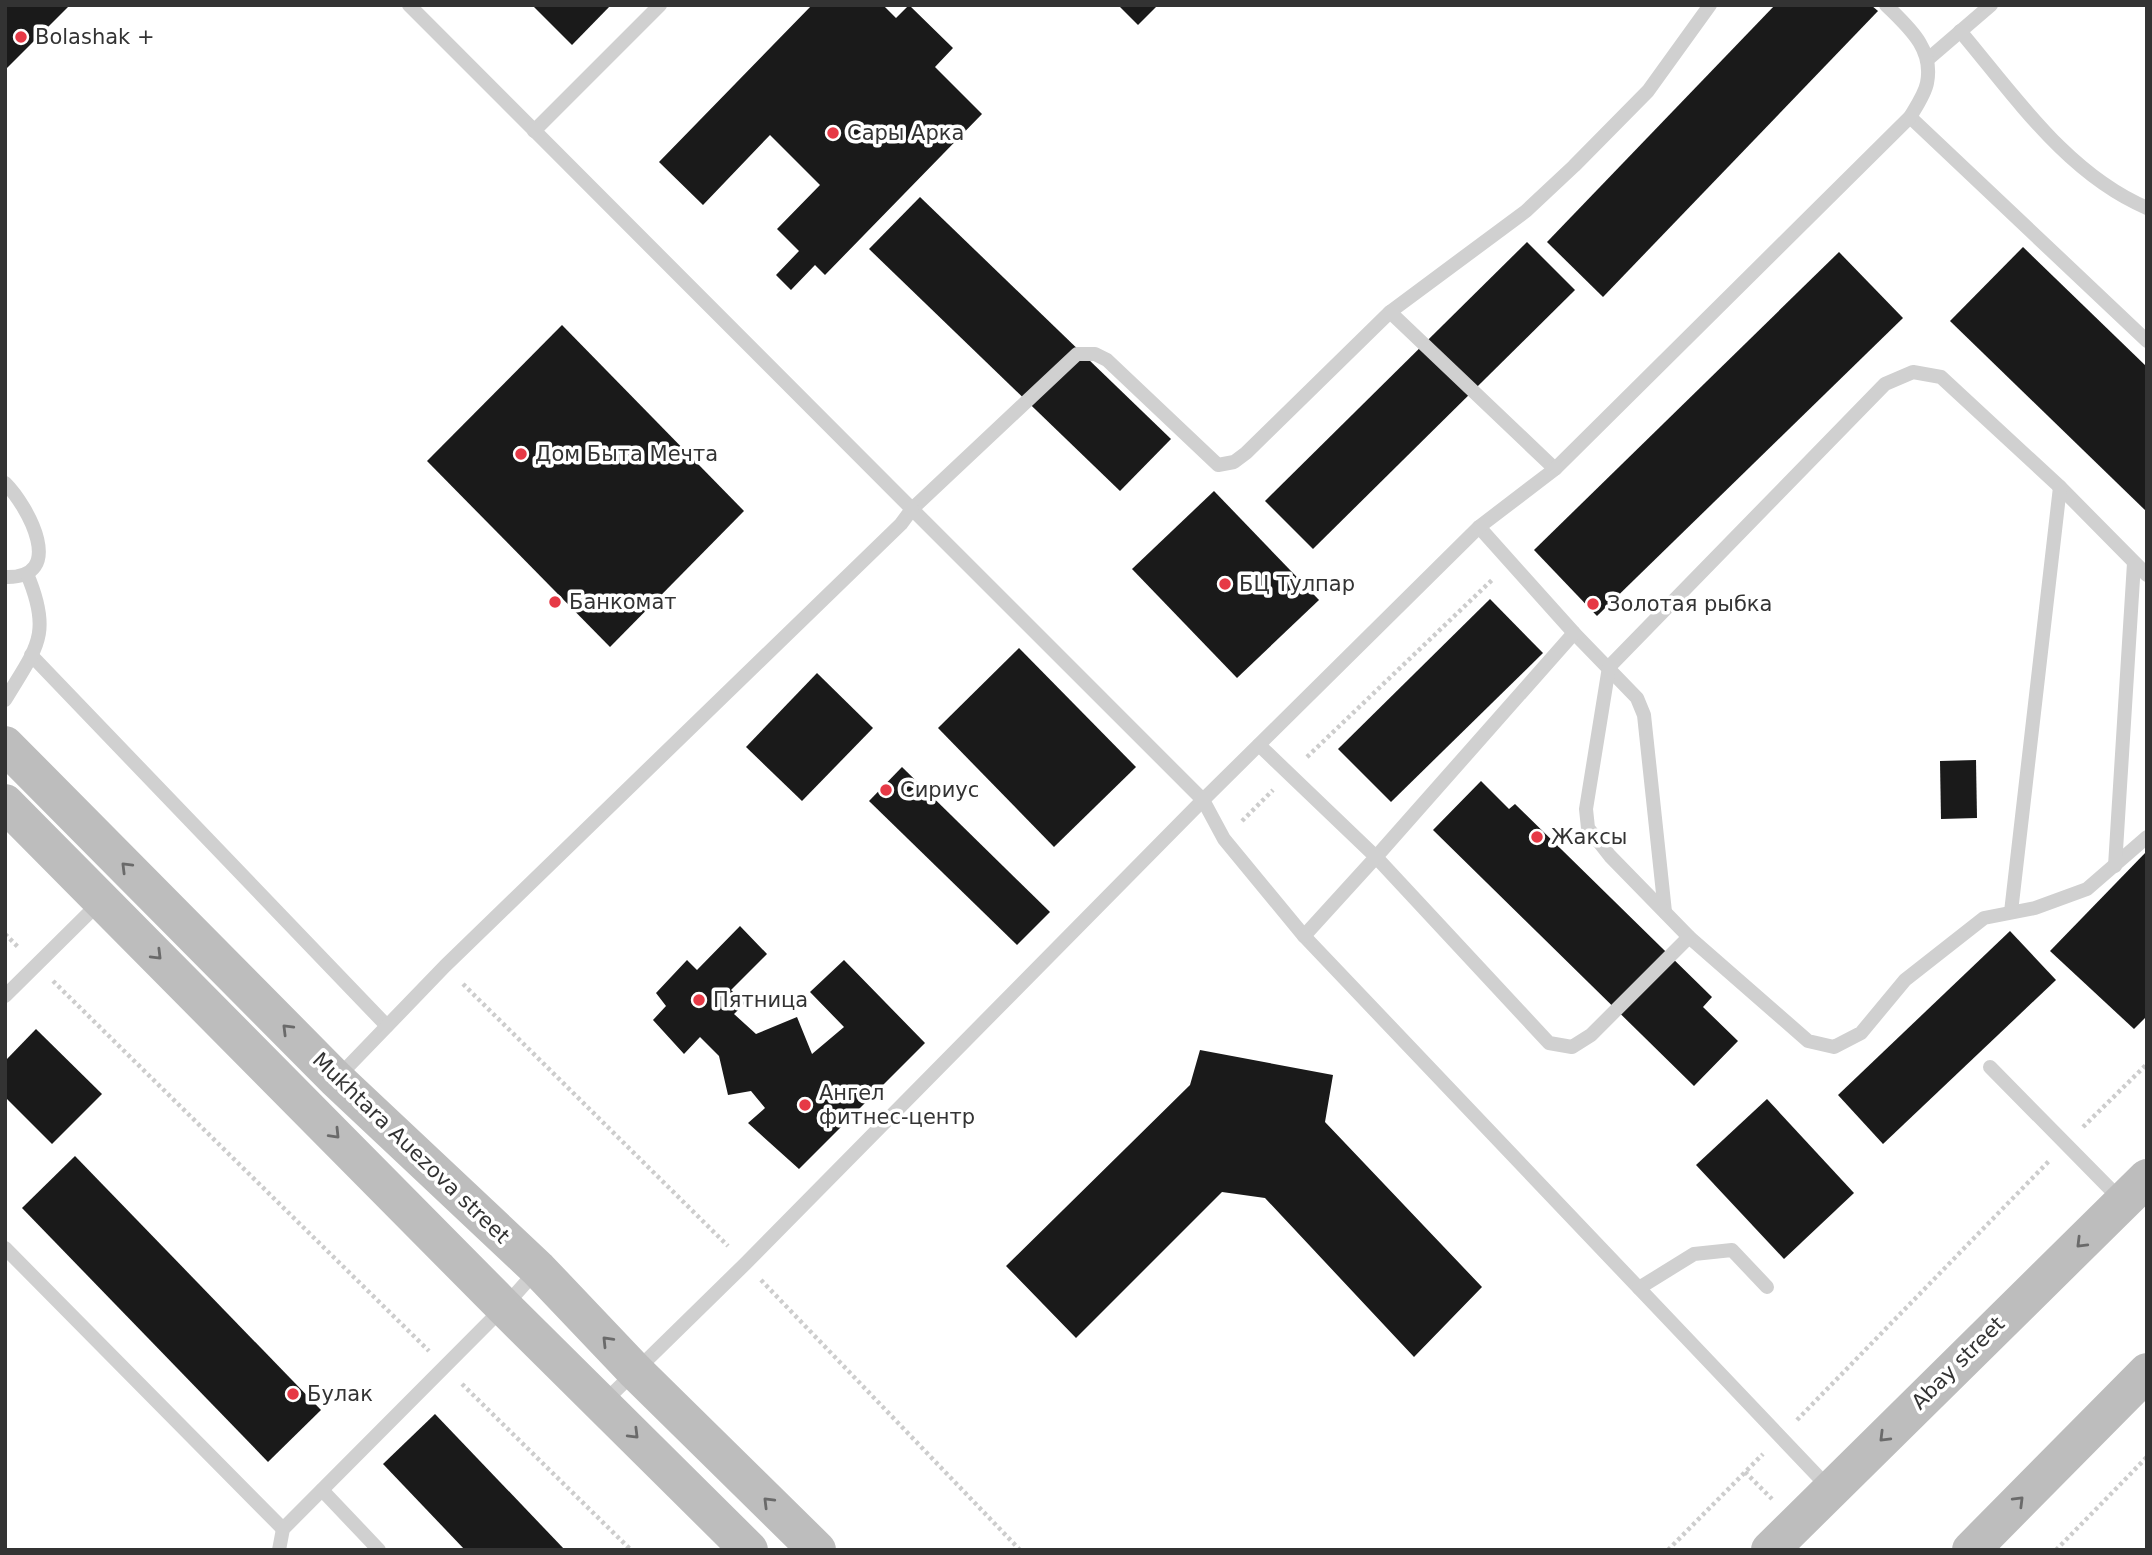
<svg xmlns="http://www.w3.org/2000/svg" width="2152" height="1555" font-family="'DejaVu Sans',sans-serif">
	<rect width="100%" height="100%" fill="#fff"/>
	<g fill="#1a1a1a">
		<path d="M5,5h65l-65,65z"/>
		<path d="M532,5h79l-39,40z"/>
		<path d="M812,5h71l13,13 13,-13 44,43 -18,19 47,47 -157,161 -10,-10 -24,25 -15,-15 23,-24 -22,-22 43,-44 -50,-50 -67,70 -44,-43z"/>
		<path d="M1118,5h40l-20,20z"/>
		<path d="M1775,5h96l7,6 -275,286 -56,-55z"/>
		<path d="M920,197l251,242 -51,52 -251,-242z"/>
		<path d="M1527,242l48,48 -262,259 -48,-48z"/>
		<path d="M2023,247l124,120v145l-197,-191z"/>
		<path d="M1839,252l64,66 -306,298 -63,-66z"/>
		<path d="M562,325l182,186 -134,136 -183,-186z"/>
		<path d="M1214,491l105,109 -82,78 -105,-109z"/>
		<path d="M1490,599l53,54 -152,149 -53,-53z"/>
		<path d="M1019,648l117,119 -82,80 -116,-119z"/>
		<path d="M817,673l56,55 -71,73 -56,-54z"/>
		<path d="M1976,760l1,58 -36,1 -1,-58z"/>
		<path d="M902,767l148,145 -33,33 -148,-144z"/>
		<path d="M1481,781l28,28 6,-5 197,193 -9,10 35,34 -44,45 -261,-256z"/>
		<path d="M2147,851v165l-13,13 -84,-78z"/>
		<path d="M740,926l27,28 -36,36 14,13 -11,11 22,20 41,-17 15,37 32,-27 -34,-35 34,-32 81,83 -126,126 -51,-46 17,-15 -14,-17 -23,4 -9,-39 -19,-19 -16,17 -31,-34 13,-14 -10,-13 31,-33 10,10z"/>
		<path d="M2010,931l46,49 -173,164 -45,-49z"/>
		<path d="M36,1029l66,65 -50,50 -47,-47v-36z"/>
		<path d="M1200,1050l133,25 -8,47 157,165 -68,70 -149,-159 -43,-6 -146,146 -70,-72 184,-181z"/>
		<path d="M1767,1099l87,94 -70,66 -88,-94z"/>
		<path d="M75,1156l246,254 -53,52 -246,-254z"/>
		<path d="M435,1414l130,136h-100l-82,-86z"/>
	</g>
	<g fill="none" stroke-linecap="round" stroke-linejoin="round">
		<g stroke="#cdcdcd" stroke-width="4.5" stroke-dasharray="3.5 3.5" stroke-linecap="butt">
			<path d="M1307,757l186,-178"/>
			<path d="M1242,821l31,-31"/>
			<path d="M5,934l14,14"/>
			<path d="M53,981l376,370"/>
			<path d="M463,984l265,262"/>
			<path d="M2083,1127l64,-63"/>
			<path d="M761,1280l259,270"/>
			<path d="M462,1384l169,166"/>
			<path d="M1797,1420l252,-259"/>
			<path d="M1745,1472l27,27"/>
			<path d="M1668,1550l95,-96"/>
			<path d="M2056,1550l91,-93"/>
		</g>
		<g stroke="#d0d0d0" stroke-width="14">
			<path d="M1960,31c54,64 107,143 187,177"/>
			<path d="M1927,60l64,-55"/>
			<path d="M1910,117l237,224"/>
			<path d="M534,131l126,-126"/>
			<path d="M1390,312l136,-101 48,-45 74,-75 62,-86"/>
			<path d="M1555,469l-165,-157 -144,141 -12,9 -16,3 -111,-105 -12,-6h-18l-165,155 291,291 21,39 80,97 526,553"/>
			<path d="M5,483c23,23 63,96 0,94"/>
			<path d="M1479,527l95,106 63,65 7,17 21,197"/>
			<path d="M2147,575l-87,-88 -119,-110 -28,-5 -28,12 -276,283 -23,142 2,19 22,28 79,81 119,104 26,6 27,-14 44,-53 79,-62 51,-10 52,-19 60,-52"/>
			<path d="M1574,633l-198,224 173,186 23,4 19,-12 98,-98"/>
			<path d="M31,655l356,371"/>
			<path d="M5,700c31,-52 48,-65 22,-126"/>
			<path d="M1259,745l117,112 -72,79"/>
			<path d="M2115,866l19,-303"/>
			<path d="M2011,912l49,-425"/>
			<path d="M5,996l96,-95"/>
			<path d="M1990,1067l132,134"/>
			<path d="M336,1079l109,-113 456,-442 11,-15 -503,-504"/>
			<path d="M5,1248l278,281"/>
			<path d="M1639,1288l55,-34 38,-4 35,37"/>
			<path d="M604,1402l141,-138 458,-464 276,-273 76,-58 355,-352c6,-10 15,-23 17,-34 7,-35 -19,-56 -41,-78"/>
			<path d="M322,1490l57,60"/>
			<path d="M279,1550l4,-21 221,-222 33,-37"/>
		</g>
		<g stroke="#bdbdbd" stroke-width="38">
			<path d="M5,745l331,334 202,190 97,102 182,179"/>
			<path d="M5,803l499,504 245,243"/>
			<path d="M1770,1550l377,-372"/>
			<path d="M1971,1550l176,-178"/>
		</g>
	</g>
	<defs><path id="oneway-chevron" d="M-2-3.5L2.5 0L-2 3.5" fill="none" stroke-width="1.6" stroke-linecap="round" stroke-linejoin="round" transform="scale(1.75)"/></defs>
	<g stroke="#6a6a6a">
		<use href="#oneway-chevron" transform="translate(126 867) rotate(-135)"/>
		<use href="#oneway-chevron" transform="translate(157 955) rotate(45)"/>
		<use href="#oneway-chevron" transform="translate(287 1029) rotate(-135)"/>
		<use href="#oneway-chevron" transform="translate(335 1134) rotate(46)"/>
		<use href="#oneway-chevron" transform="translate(2081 1243) rotate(135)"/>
		<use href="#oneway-chevron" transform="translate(607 1341) rotate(-134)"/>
		<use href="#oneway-chevron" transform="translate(634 1434) rotate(45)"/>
		<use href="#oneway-chevron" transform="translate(1884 1437) rotate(135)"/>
		<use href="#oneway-chevron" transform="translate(2019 1501) rotate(-45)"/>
		<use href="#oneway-chevron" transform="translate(768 1502) rotate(-135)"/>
	</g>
	<g fill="#e63946" stroke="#fff" stroke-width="2.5">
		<circle cx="21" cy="37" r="7"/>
		<circle cx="833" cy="133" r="7"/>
		<circle cx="521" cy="454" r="7"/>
		<circle cx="1225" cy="584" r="7"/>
		<circle cx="555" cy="602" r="7"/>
		<circle cx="1593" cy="604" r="7"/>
		<circle cx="886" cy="790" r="7"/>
		<circle cx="1537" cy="837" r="7"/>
		<circle cx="699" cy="1000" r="7"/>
		<circle cx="805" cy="1105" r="7"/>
		<circle cx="293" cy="1394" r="7"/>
	</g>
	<g text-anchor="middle" stroke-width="7" stroke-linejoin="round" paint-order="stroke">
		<g font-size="21" fill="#333" stroke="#fff" text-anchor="start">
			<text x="35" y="44">Bolashak +</text>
			<text x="847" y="140">Сары Арка</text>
			<text x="535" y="461">Дом Быта Мечта</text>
			<text x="1239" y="591">БЦ Тулпар</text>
			<text x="569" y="609">Банкомат</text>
			<text x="1607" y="611">Золотая рыбка</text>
			<text x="900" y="797">Сириус</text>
			<text x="1551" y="844">Жаксы</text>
			<text x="713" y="1007">Пятница</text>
			<text x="819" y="1100">Ангел<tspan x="819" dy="24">фитнес-центр</tspan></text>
			<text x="307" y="1401">Булак</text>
		</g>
		<g font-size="21" fill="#333" stroke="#fff">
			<text transform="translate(411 1148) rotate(44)" y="7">Mukhtara Auezova street</text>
			<text transform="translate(1958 1363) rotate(-45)" y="7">Abay street</text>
		</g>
	</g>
	<rect width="2152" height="1555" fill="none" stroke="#333333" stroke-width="14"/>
</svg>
